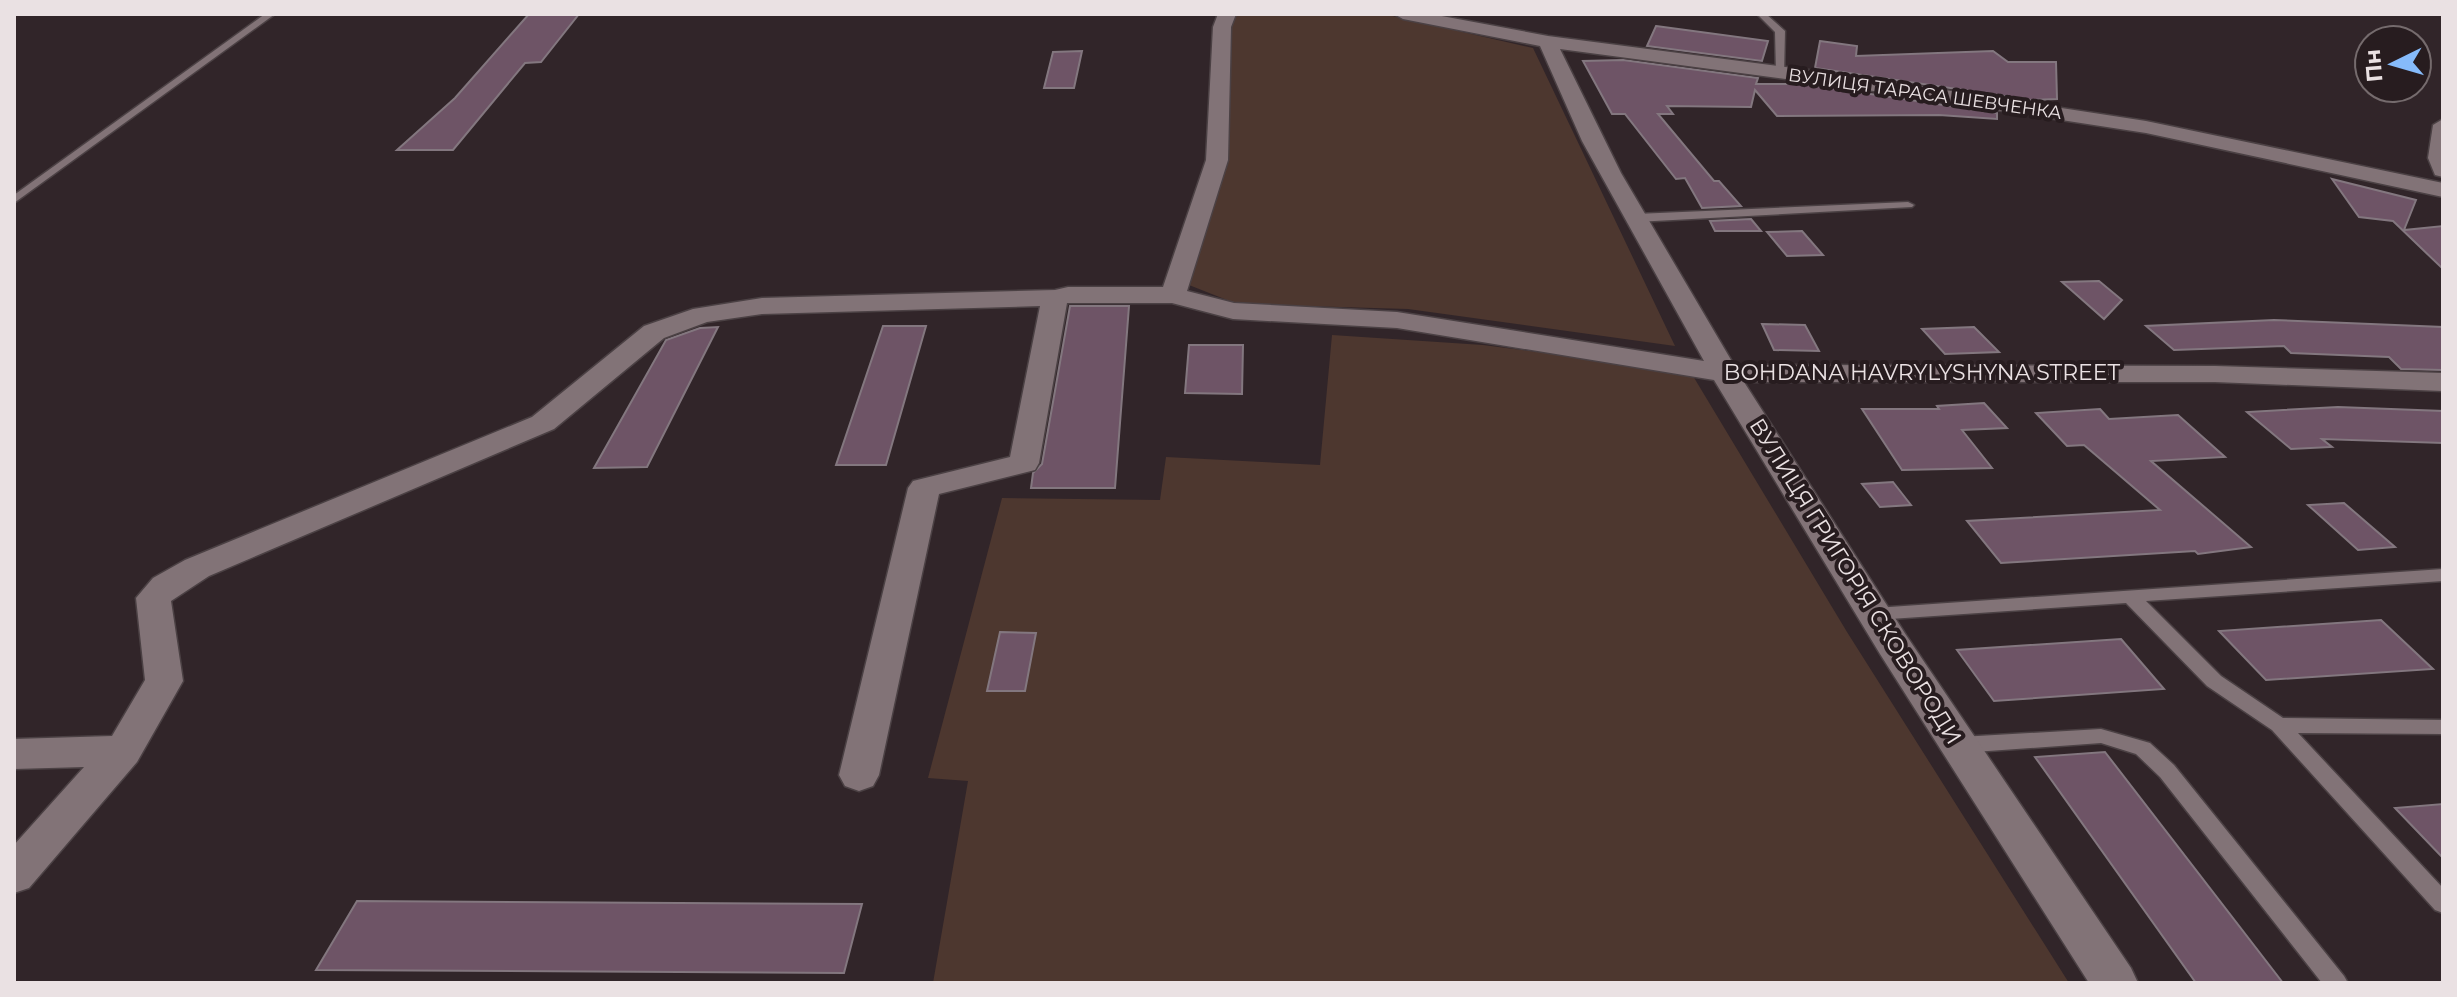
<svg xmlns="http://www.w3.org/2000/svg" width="2457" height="997" font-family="Montserrat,sans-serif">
	<rect width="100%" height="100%" fill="#312529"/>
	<g fill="#4d372f">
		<path d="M1223,14h161l149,34 142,298 -267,-37 -171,-5 -48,-19 12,-64z"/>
		<path d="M1332,335l151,10 207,26 157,261 222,351h-1136l35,-202 -40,-3 74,-280 158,2 6,-43 154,8z"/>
	</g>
	<g fill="#6e5466" stroke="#83777f" stroke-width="2">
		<path d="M529,14h50l-38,48 -16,1 -72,87h-56l58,-52z"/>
		<path d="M1656,26l112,15 -6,20 -115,-15z"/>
		<path d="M1820,41l37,5 -1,10 137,-5 15,11h48l1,37 -26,1 -216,-32z"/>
		<path d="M1082,51l-8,37h-30l9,-36z"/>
		<path d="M1623,60l135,18 -2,6h48l193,29v6l-58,-4 -162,1 -22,-26 -4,17 -84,-1 6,8h-15l56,67h5l22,25 -39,2 -17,-30 -9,1 -51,-65h-13l-29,-53z"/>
		<path d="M2332,179l84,21 -12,30 39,-4v43l-50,-48 -34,-4z"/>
		<path d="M1751,219l10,12h-46l-5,-10z"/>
		<path d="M1802,231l21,24 -36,1 -20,-24z"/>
		<path d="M2099,281l23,19 -18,19 -42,-37z"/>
		<path d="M1070,306h59l-14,182h-84l2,-15 9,-9z"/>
		<path d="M2274,320l169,7v43l-42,-1 -12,-12 -98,-4 -7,-7 -110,4 -28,-24z"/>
		<path d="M1762,324l43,1 14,26 -45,-1z"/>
		<path d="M883,326h43l-40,139h-50z"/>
		<path d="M718,327l-71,140 -53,1 72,-128 34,-12z"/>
		<path d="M1974,327l25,25 -54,2 -23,-25z"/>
		<path d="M1189,345h54l-1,49 -57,-1z"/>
		<path d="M1984,403l23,25 -45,2 30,38 -90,2 -40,-61h77l-2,-3z"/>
		<path d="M2338,407l105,4v32l-121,-4 10,8 -41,2 -44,-37z"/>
		<path d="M2100,409l9,10 69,-4 47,42 -74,4 100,86 -53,7 -3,-3 -194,12 -34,-42 193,-11 -76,-65 -17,1 -31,-33z"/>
		<path d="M1893,482l18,23 -31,2 -18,-23z"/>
		<path d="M2344,503l51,44 -37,3 -50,-45z"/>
		<path d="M2381,620l52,49 -167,11 -47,-49z"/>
		<path d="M1000,632l36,1 -11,58h-38z"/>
		<path d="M2121,639l43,50 -170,12 -37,-51z"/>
		<path d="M2105,752l178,231h-87l-161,-226z"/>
		<path d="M2443,804v54l-48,-50z"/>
		<path d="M357,901l505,3 -18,69 -528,-3z"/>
	</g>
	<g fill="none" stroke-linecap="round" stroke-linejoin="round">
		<g stroke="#4b4144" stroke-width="3">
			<g id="service">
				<path d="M265,14h10l-261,189v-8z"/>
				<path d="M1757,14h9l19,17 -1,44 -8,-2 -1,-41z"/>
				<path d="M1908,202l6,3 -2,2 -276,15 -6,-4 6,-4z"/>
				<path d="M2443,569v12l-297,20 75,75 62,42 160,2v14l-145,-1 145,155v25l-8,-3 -163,-180 -65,-44 -81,-83 -251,17 -6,-2 -3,-4 3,-4 6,-2z"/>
				<path d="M2101,729l49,14 24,22 170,211 4,7h-26l-162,-206 -24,-23 -35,-11 -141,10 -7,-3 -3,-5 3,-5 7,-3z"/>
			</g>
		</g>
		<g stroke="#4b4144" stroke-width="3">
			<g id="minor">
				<path d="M1218,14h18l-5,13 -3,133 -41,131 47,12 163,9 307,49 -122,-220 -42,-95 -137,-27 -9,-5h37l117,22 306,40 292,45 297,62v14l-297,-64 -292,-45 -294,-39 61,124 113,192 481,1 228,7v18l-228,-9h-471l162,253 225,333 7,15h-49l-209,-329 -166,-274 -317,-52 -164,-9 -61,-16h-105l-28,160 -4,7 -96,24 -60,281 -6,11 -14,5 -14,-5 -6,-11 69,-287 5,-7 97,-24 30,-151 -278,8 -55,8 -43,16 -110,91 -345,147 -38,25 12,80 -46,81 -108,126 -15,5v-48l70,-78 -70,2v-30l98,-3 33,-56 -9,-82 17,-20 32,-18 347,-143 112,-91 49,-17 69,-11 293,-8 13,-3h95l43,-127 7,-133z"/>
				<path d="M2443,119v58l-8,-2 -7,-17 5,-33z"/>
			</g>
		</g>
		<use href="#service" fill="#827377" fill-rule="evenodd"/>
		<use href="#minor" fill="#827377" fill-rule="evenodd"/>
	</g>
	<g text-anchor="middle" stroke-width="8" stroke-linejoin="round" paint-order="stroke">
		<g font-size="18" fill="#eae1e3" stroke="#271c1f">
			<text transform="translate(1925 94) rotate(8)" y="6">ВУЛИЦЯ ТАРАСА ШЕВЧЕНКА</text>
		</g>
		<g font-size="22" fill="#eae1e3" stroke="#271c1f">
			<text x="1922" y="380">BOHDANA HAVRYLYSHYNA STREET</text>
			<text transform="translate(1856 581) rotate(58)" y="8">ВУЛИЦЯ ГРИГОРІЯ СКОВОРОДИ</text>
		</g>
	</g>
	<rect width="2457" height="997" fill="none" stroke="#eae1e3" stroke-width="32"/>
	<g transform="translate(2393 64) rotate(265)"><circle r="38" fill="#271c1f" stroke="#756b6d" stroke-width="2"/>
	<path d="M0-6L14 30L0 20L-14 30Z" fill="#86bbfb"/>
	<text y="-12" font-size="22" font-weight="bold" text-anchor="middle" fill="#eae1e3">Пн</text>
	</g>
</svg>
